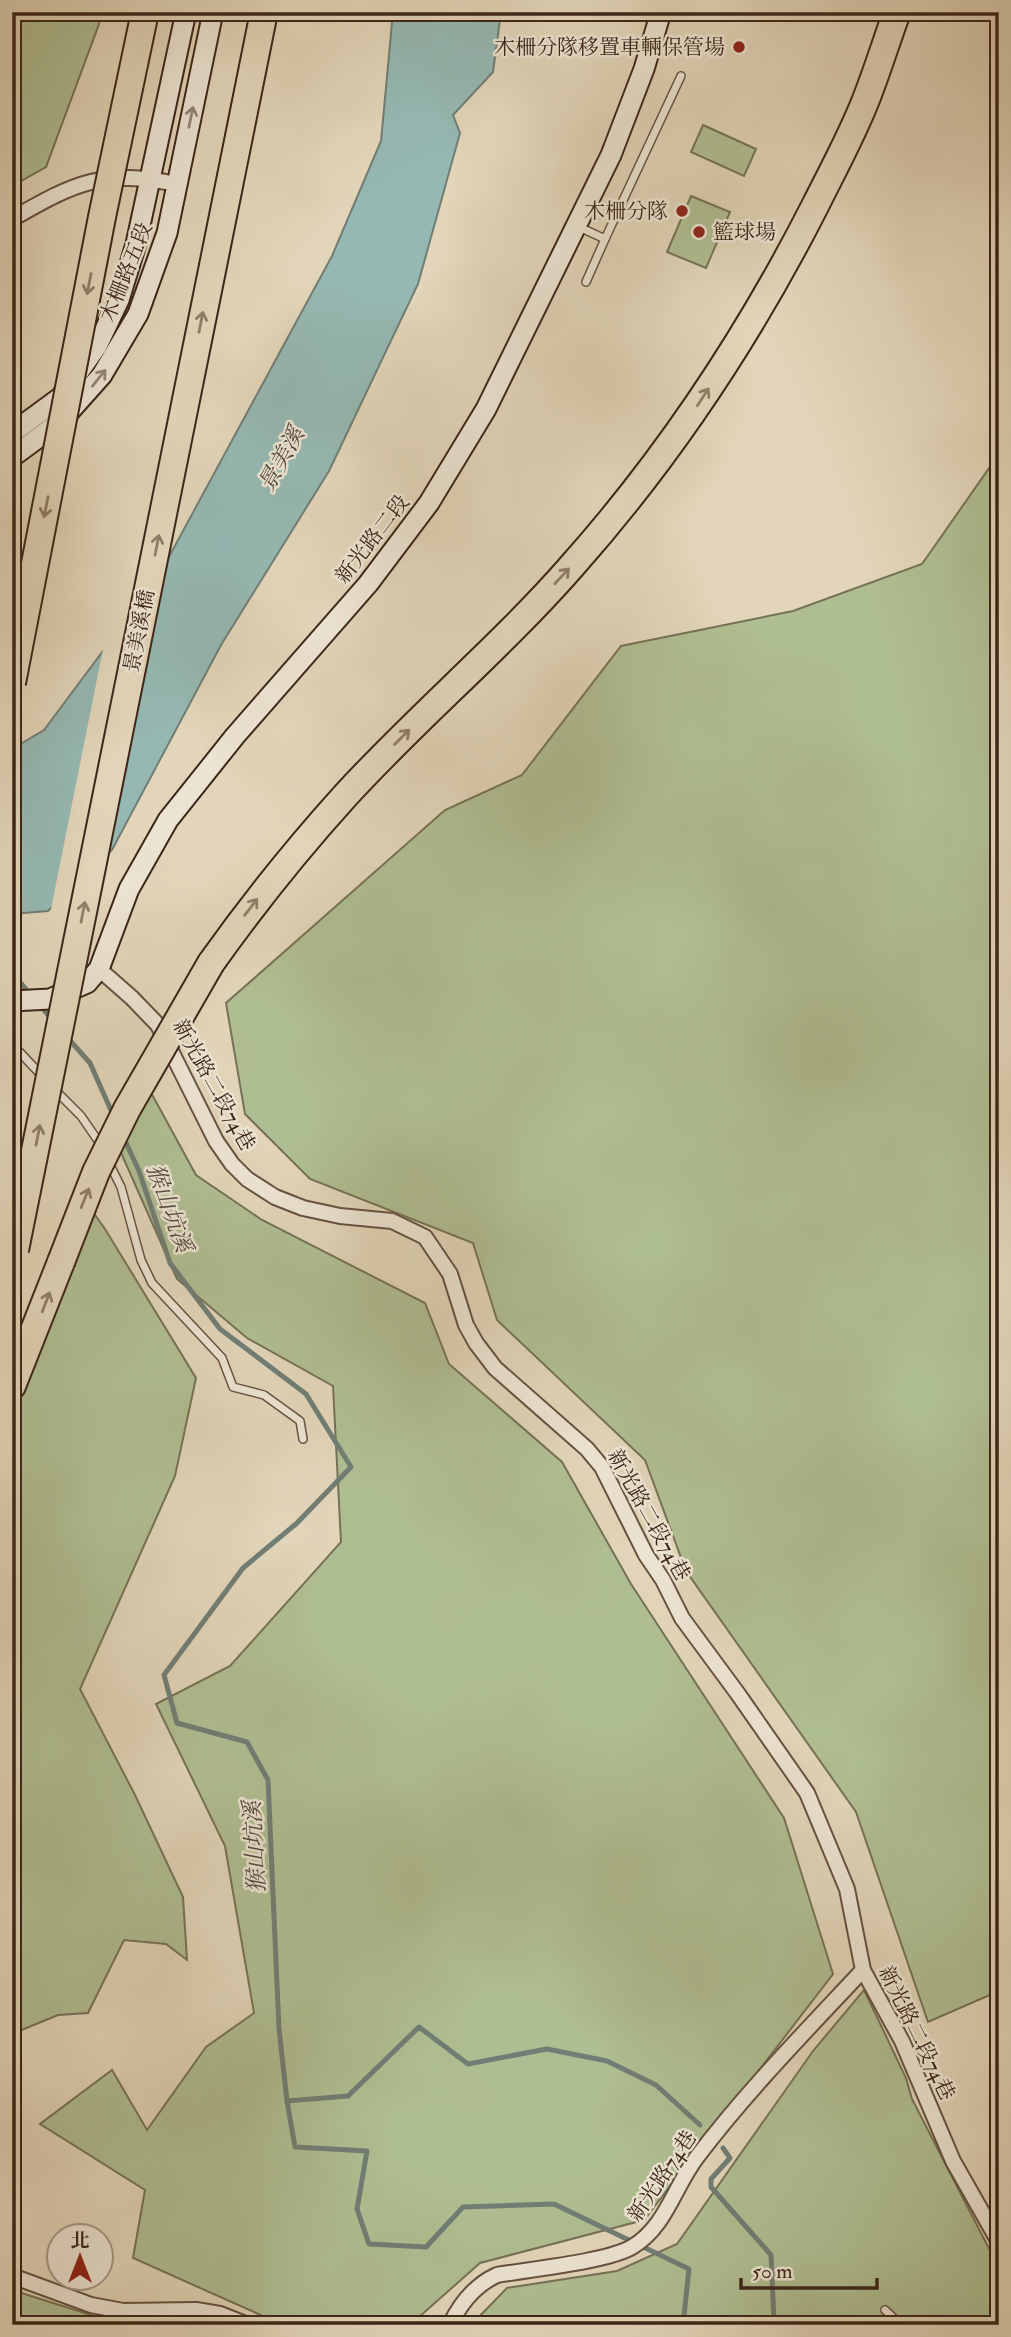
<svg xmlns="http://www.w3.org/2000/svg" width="1011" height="2337" font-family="'IM FELL Double Pica','Noto Serif TC',serif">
	<rect width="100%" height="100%" fill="#e2d5b9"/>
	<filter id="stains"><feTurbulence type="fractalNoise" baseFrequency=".00286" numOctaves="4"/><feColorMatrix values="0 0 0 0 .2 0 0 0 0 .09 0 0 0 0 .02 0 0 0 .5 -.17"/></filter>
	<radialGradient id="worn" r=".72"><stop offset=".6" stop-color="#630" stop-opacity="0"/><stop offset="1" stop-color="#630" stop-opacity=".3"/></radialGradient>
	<g fill="#afbe92" stroke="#767256" stroke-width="2">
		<path d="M12,12h89l-2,12 -53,143 -34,19z"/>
		<path d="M703,125l53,24 -12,27 -53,-24z"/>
		<path d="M691,196l39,16 -24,56 -39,-16z"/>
		<path d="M999,454v1537l-71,31 -72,-210 -170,-241 -41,-111 -148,-140 -24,-77 -163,-64 -65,-65 -19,-111 219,-193 77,-35 99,-129 172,-35 129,-47z"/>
		<path d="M143,1078l53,97 66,45 163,83 24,61 113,98 69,122 153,234 49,156 -189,246 -164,43 -70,62h-127l-150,-67 12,-68 -105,-66 72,-54 35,60 59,-83 48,-34 -29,-167 -69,-142 74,-38 111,-124 -8,-156 -86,-48 -70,-59 -67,-151z"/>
		<path d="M78,1191l27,38 91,149 -21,98 -95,213 55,106 48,102 4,63 -21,-16 -42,-4 -36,73 -30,2 -46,19v-644z"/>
		<path d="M864,1990l42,88 6,21 87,169v57h-528l36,-37 110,-17 60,-27 136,-193z"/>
		<path d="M12,2290l95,30 71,5h-166z"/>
	</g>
	<path fill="#95b8b2" stroke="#717e75" stroke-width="2" d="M393,12h108l-8,60 -40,43 7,18 -42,151 -89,187 -108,174 -109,205 -64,61 -36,3v-165l32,-19 114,-153 174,-321 49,-115z"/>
	<path fill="#e2d5b9" d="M155,575l-51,287 -54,52 54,-270z"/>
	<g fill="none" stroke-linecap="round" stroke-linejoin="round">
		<g stroke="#717e75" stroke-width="5">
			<path d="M12,965l2,10 16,19"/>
			<path d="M39,1004l14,17"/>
			<path d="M66,1036l24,27 24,54"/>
			<path d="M123,1136l16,35 31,92 50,66 86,65 45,73 -54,56 -54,45 -79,107 13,48 70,19 21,38 11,249 8,72 8,46 72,4 -10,58 12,35 57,3 37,-40 91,-3 135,65 -6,56"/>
			<path d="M287,2101l61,-5 71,-69 49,37 79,-15 60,12 49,24 44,40"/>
			<path d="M723,2148l7,10 -19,21v8l60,68 3,66 3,4"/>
		</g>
		<g stroke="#665241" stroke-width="10">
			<g id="lane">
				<path d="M577,226l28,13 76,-163"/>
				<path d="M586,282l19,-43"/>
				<path d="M12,1044l31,33"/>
				<path d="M53,1088l28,28 20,29"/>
				<path d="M109,1163l12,24 20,73 11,23 70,75 11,29 31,8 36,26 3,18"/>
				<path d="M885,2310l16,15"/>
			</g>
		</g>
		<g stroke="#665241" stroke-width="18">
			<g id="street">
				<path d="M12,219c64,-37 91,-50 165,-35"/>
				<path d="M99,969l33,29 26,27 58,116 16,23 15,15 28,18 28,11 37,8 52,5 33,16 25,37 16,51 10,18 19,25 92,81 15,18 44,88 17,25 19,38 56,76 69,99 40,96 16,81 39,71 51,120 46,81"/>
				<path d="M12,2276l79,29 32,6 73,-1 24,4 28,11"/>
				<path d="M450,2325c10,-21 25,-40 47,-50 34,-6 109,-13 135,-28 34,-20 42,-60 65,-90 50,-66 109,-126 166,-187"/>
			</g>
		</g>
		<g stroke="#3c2619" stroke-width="23">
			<g id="secondary">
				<path d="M12,433l49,-36 36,-51 22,-46 17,-56 50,-232"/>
				<path d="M12,457l49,-36 41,-46 36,-61 29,-81 46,-221"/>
				<path d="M12,1001l38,-2 37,-16 12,-14 30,-80 39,-69 67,-84 133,-152 61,-81 57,-94 125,-254 33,-86 17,-57"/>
			</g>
		</g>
		<g stroke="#3c2619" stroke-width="30">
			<g id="highway">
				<path d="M211,963c42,-59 86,-114 134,-167 72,-79 155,-148 226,-229 97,-109 179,-233 245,-363 17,-34 35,-67 49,-102 12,-30 21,-60 32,-90"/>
				<path d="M12,1386l49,-124"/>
			</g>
		</g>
		<use href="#lane" stroke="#ece4d2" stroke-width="7"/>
		<use href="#street" stroke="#ece4d2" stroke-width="14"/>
		<use href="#secondary" stroke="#ece4d2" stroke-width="19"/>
		<use href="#highway" stroke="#e2d5b9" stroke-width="26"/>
		<g stroke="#3c2619" stroke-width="30" stroke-linecap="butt">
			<g id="highway-bridge">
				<path d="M12,683l90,-466 43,-205"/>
				<path d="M15,1250l249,-1238"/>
				<path d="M61,1262l35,-90 31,-63 84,-146"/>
			</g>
		</g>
		<use href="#highway-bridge" stroke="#e2d5b9" stroke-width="26"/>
	</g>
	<defs><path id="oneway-shaft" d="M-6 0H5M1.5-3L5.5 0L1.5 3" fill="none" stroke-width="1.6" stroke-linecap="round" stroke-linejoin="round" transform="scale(1.75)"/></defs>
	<g stroke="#948576">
		<use href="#oneway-shaft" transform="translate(191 117) rotate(-78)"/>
		<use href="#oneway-shaft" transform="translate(99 378) rotate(-51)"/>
	</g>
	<g stroke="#8f7e69">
		<use href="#oneway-shaft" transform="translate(89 284) rotate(101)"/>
		<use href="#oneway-shaft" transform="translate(201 322) rotate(-79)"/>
		<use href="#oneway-shaft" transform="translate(703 397) rotate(-57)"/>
		<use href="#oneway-shaft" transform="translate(46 507) rotate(101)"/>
		<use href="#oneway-shaft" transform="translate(157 545) rotate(-79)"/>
		<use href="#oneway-shaft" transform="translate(562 576) rotate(-47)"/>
		<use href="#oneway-shaft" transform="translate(402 737) rotate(-45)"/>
		<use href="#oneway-shaft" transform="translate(251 907) rotate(-53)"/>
		<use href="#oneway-shaft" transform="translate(83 912) rotate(-79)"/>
		<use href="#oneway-shaft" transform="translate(38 1135) rotate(-79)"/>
		<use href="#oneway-shaft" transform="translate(85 1198) rotate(-68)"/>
		<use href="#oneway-shaft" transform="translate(46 1302) rotate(-69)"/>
	</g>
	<g fill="#8f2418" stroke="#ece4d2" stroke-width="2.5">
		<circle cx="739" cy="47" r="7"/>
		<circle cx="682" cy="211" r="7"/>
		<circle cx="699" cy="232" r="7"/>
	</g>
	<g text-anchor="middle" stroke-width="5" stroke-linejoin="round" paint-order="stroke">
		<g font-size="21" fill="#3c2619" stroke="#ece4d2" text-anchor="end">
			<text x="725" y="54">木柵分隊移置車輛保管場</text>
			<text x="668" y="218">木柵分隊</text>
			<text x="713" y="239" text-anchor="start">籃球場</text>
		</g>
		<g font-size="21" fill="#3c2619" stroke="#ece4d2">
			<text transform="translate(126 272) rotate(-68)" y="7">木柵路五段</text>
			<text transform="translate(372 539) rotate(-52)" y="7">新光路二段</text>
			<text transform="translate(139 631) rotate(-79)" y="7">景美溪橋</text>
			<text transform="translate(214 1085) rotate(61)" y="7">新光路二段74巷</text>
			<text transform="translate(649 1515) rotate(61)" y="7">新光路二段74巷</text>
			<text transform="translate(917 2033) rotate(64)" y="7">新光路二段74巷</text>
			<text transform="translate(662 2176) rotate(-56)" y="7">新光路74巷</text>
		</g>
		<g font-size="23" font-style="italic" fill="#524a3f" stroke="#ece4d2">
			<text transform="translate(281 459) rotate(-61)" y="8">景美溪</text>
			<text transform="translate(170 1208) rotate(70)" y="8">猴山坑溪</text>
			<text transform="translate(254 1847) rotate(-93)" y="8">猴山坑溪</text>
		</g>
	</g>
	<rect width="1011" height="2337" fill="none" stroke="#e2d5b9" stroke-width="42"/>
	<rect x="14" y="14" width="983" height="2309" fill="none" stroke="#3c2619" stroke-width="3.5"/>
	<rect x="21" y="21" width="969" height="2295" fill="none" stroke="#3c2619" stroke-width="2"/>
	<g transform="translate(80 2257)"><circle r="33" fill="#ece4d2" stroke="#a69888" stroke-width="2"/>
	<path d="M0-5L12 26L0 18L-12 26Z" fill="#8f2418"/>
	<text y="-10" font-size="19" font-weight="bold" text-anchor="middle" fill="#3c2619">北</text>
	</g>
	<path d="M741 2278v10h136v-10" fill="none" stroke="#3c2619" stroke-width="3.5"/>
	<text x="752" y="2278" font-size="21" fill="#3c2619" stroke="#ece4d2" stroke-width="5" paint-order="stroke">50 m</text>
	<rect width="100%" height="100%" filter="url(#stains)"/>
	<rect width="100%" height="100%" fill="url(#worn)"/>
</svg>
